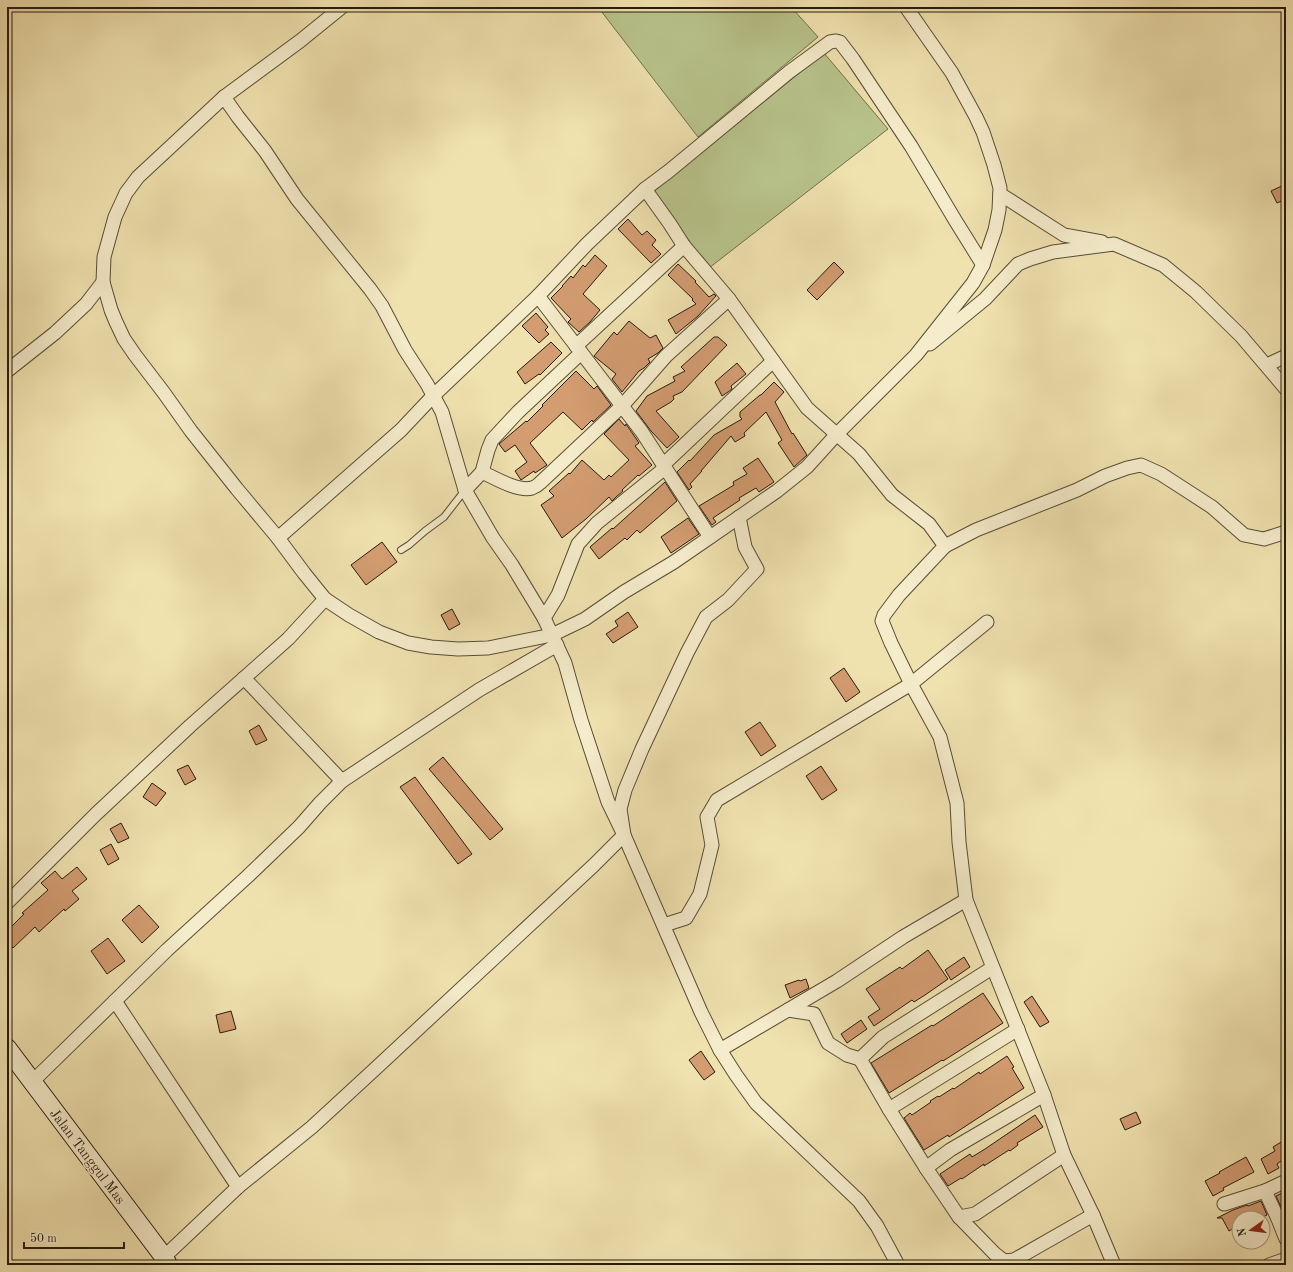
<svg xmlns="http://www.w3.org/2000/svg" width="1293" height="1272" font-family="'Old Standard TT',serif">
	<rect width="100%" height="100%" fill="#f0e2af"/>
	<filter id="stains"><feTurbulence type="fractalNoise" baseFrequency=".005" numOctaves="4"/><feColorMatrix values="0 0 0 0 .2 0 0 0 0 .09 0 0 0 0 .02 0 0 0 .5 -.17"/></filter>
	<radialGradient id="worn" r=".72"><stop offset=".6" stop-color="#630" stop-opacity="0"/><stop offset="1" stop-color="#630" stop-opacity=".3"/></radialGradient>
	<g fill="#b8c38b" stroke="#6f6f4c">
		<path d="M598,7h193l27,30 -120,100z"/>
		<path d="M824,53l64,76 -179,139 -56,-76z"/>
	</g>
	<g fill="#d39c71" stroke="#261b0d">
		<path d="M1286,184v15l-9,4 -6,-12z"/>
		<path d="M628,219l14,16 5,-4 9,9 -4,5 9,9 -10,9 -33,-34z"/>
		<path d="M595,255l12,11 -24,28 17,16 -10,12 -11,10 -11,-10 3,-3 -20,-21 12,-12h-1l9,-10 2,2 10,-13 2,2z"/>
		<path d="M834,262l10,10 -27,28 -10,-10z"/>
		<path d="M678,264l18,17 -1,1 14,15 5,-3 2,2 -18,20 -22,18 -8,-14 28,-16 -4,-4 1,-1 -25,-24z"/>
		<path d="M536,313l12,14 -3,3 4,4 -10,9 -17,-17z"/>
		<path d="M629,321l21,17 6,-3 7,13 -5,5 -10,6 2,3 -6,6 -5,3 -17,21 -10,-13 4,-5 -22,-18 20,-24 3,3z"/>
		<path d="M714,337h4l9,8 -45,47 -9,4 1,3 -3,3 -15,9 23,26 -12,11 -16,-17 -15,-20 11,-15 28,-15 -2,-4 12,-6 -4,-4z"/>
		<path d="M551,342l11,11 -22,22 -1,-1 -14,10 -8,-12z"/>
		<path d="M737,363l9,11 -15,12 1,3 -4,3 -6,4 -7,-14z"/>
		<path d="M576,371l18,18 3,-3 14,19 -18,17 -1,-2 -10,10 -19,-18 -33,31 17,22 -12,8 -1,-2 -13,9 -6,-9 12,-9 -12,-17 -10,7 -6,-8 27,-23 1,1 16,-16 -1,-1z"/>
		<path d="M774,382l10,10 -9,10 17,32 1,-1 14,22 -13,12 -16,-24 4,-3 -16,-28 -22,21 1,3 -10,6 -4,-6 -30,35h1l-12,13 2,3 -3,3 -12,-18 12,-12 1,1 24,-26 28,-16 -2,-2v-5l20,-17h1z"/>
		<path d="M619,419l6,7 1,-2 9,13 4,6 -4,3 17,19 -13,11 -1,-1 -16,15 1,1 -7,6 -4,4 -3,-4 -23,22 -24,19 -21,-33 13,-9 -5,-5 20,-18 1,1 12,-14 22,20 5,-5 2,2 18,-17 -25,-26z"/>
		<path d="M758,458l16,24 -15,10 -3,-4 -17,10 1,2 -27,18 3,4 -4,3 -13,-19 35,-21 -1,-3 14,-8 -4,-6z"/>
		<path d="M665,482l12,19 -37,32 -3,-3 -10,10 -2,-2 -26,21 -9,-12 22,-19 1,1z"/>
		<path d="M688,518l11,16 -28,19 -10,-16z"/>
		<path d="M382,542l15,20 -31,23 -15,-20z"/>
		<path d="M452,609l8,15 -11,6 -8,-15z"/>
		<path d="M628,612l10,15 -25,16 -7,-9 12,-8 -3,-5z"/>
		<path d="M844,668l16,24 -14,10 -16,-24z"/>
		<path d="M760,722l16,24 -15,10 -16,-24z"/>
		<path d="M259,725l8,15 -11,5 -7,-14z"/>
		<path d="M443,757l60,72 -13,11 -61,-71z"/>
		<path d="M188,765l8,14 -11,6 -8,-15z"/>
		<path d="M821,766l16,24 -15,10 -16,-24z"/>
		<path d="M415,777l57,77 -14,10 -58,-77z"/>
		<path d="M152,783l14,10 -10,13 -13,-9z"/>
		<path d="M121,823l8,15 -11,5 -8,-14z"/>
		<path d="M111,844l8,15 -11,6 -8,-15z"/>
		<path d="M77,867l10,12 -15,12 7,8 -14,12 -1,-2 -25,23 -4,-5 -22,21 -6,-6v-11l17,-17 -2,-1 26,-23 -7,-7 14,-12 7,8z"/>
		<path d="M139,905l20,22 -17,16 -20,-23z"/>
		<path d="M108,938l17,23 -18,13 -16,-23z"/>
		<path d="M928,950l20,29 -23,16 -11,7 -2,-2 -38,26 -6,-9 12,-8 -14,-20 34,-22 2,2z"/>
		<path d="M964,957l6,10 -19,13 -6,-10z"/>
		<path d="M806,979l3,9 -19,10 -5,-13 14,-5 1,1z"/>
		<path d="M983,993l20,30 -60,38 -1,-1 -53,33 -18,-30 61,-38 1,1z"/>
		<path d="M1032,996l17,26 -9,5 -16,-25z"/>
		<path d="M231,1011l5,18 -16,4 -4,-18z"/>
		<path d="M861,1020l6,9 -20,14 -6,-9z"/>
		<path d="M701,1051l14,21 -11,8 -15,-20z"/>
		<path d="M1007,1056l7,11 -2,1 12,20 -75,49 -1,-2 -24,15 -20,-32 6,-5 2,2 19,-13 -1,-1 8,-5 1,1 14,-9 1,1 25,-17 1,2z"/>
		<path d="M1136,1112l5,11 -16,7 -5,-11z"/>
		<path d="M1035,1115l8,12 -26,16 1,2 -8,6 -1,-1 -25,16v-2l-22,15 -1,-1 -13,8 -8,-12 30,-20 2,3 13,-8z"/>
		<path d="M1286,1139v32l-5,-10 -4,3 2,4 -11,6 -7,-15 14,-8 -2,-4z"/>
		<path d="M1246,1157l8,15 -31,16 1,2 -11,6 -8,-15 15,-8 -1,-1z"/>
		<path d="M1286,1191v14l-5,2 -5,-11z"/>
		<path d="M1261,1201l6,14 -6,3h-22v7l-10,6 -7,-13h-5l16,-8 14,-5 1,1z"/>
	</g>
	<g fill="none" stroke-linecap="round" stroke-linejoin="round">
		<g stroke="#584d36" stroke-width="8">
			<path id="lane" d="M401,550l8,-5 16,-14 19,-14 21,-27"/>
		</g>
		<g stroke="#584d36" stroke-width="15">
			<g id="street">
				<path d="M342,7l-42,34 -76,56 -86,80 -12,16 -11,24 -11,40 -1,25 8,28 5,12 8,17 11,16 29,38 27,38 46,58 41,49 26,35 21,26 24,16 30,17 29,11 23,4 27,2 30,-1 64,-13 33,-16 39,-27 50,-30 103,-71 30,-24 29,-32 80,-80 57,-72 10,-18 12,-35 4,-20 1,-22 -6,-23 -11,-33 -7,-15 -24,-44 -46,-66"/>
				<path d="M224,97l14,20 27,34 32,48 73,90 12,17 23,44 22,34 15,28 23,78 28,48 19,27 32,53 21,45 16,57 27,82 16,33 77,177 19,38 16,25 20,28 103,98 18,25 21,39"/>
				<path d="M645,189l25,35 14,22 45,53 78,109 52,46 33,41 37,29 16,22 -46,49 -15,20 -2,6 9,22 20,41 29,53 17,66 2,39 7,58 78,195 20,60 29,60 21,50"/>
				<path d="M1000,194l64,41 38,7"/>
				<path d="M538,296l104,136 68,105"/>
				<path d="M930,344l55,-45 33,-35 12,-5 23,-7 61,-8 49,21 33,27 45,44 45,53"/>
				<path d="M576,346l108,-100"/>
				<path d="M1267,365l19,-9"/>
				<path d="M7,371l48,-38 31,-29 17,-22"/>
				<path d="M663,465l110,-104"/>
				<path d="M482,472l6,-22 4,-10 26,-28 63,-59"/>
				<path d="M465,490l17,-18c13,6 36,20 50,16 3,-1 6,-3 8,-5l82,-77 44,-50 63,-57"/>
				<path d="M278,538l123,-108 33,-35 104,-99 49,-52 58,-55 24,-18 120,-99 41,-30 6,-1 4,1 13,17 58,87 44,74 28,45"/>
				<path d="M945,546l31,-16 101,-40 28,-14 22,-8 14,-3 20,9 51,33 32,28 20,4 22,-7"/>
				<path d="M544,618l14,-23 20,-51 19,-21 68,-55"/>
				<path d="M244,678l98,103"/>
				<path d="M7,903l89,-89 94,-88 98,-87 37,-40"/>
				<path d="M664,925l22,-7 14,-24 12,-49 -5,-28 10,-17 194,-116 76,-62"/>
				<path d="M992,968l-109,69 -23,22 29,50 37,59 24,-18 94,-55"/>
				<path d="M115,1001l123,186"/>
				<path d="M788,1010l26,4 14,29 19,12 13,4"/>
				<path d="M720,1050l117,-69 66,-44 63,-37"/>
				<path d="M33,1081l134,-131 81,-74 51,-49 21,-24 22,-22 137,-91 78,-45"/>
				<path d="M889,1109l129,-80"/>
				<path d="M926,1168l33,49 16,-3 89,-59"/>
				<path d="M1265,1191l21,-10"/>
				<path d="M1224,1204l41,-13 13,28 8,20"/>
				<path d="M959,1217l36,37 9,7 10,-1 79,-45"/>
				<path d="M164,1257l74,-70 74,-60 63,-58 219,-204 30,-30 -4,-26 5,-19 17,-41 45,-96 19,-36 22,-17 29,-31 -12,-22 -6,-30"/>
				<path d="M1269,1265l17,-6"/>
			</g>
		</g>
		<g stroke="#261b0d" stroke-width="20">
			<path id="secondary" d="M7,1048l157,209 4,8"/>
		</g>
		<use href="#lane" stroke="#f5eccb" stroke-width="6"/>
		<use href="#street" stroke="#f5eccb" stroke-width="13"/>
		<use href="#secondary" stroke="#f5eccb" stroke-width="18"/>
	</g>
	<g text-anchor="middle" stroke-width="3" stroke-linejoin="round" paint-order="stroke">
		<g font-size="14" fill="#261b0d" stroke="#f5eccb">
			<text transform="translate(88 1156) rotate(53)" y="5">Jalan Tanggul Mas</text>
		</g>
	</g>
	<rect width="1293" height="1272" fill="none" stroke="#f0e2af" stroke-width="24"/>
	<rect x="8" y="8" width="1277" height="1256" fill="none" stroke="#261b0d" stroke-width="2"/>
	<rect x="12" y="12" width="1269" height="1248" fill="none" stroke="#261b0d"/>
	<g transform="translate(1251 1230) rotate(256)"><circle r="19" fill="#f5eccb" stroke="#a2987f"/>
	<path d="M0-3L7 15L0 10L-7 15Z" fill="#8f2418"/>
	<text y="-6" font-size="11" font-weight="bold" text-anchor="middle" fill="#261b0d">N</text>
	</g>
	<path d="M24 1242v6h100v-6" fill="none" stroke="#261b0d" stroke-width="2"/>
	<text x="30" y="1242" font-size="12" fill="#261b0d" stroke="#f5eccb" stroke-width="3" paint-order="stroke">50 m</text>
	<rect width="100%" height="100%" filter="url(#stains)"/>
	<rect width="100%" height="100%" fill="url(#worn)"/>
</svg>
